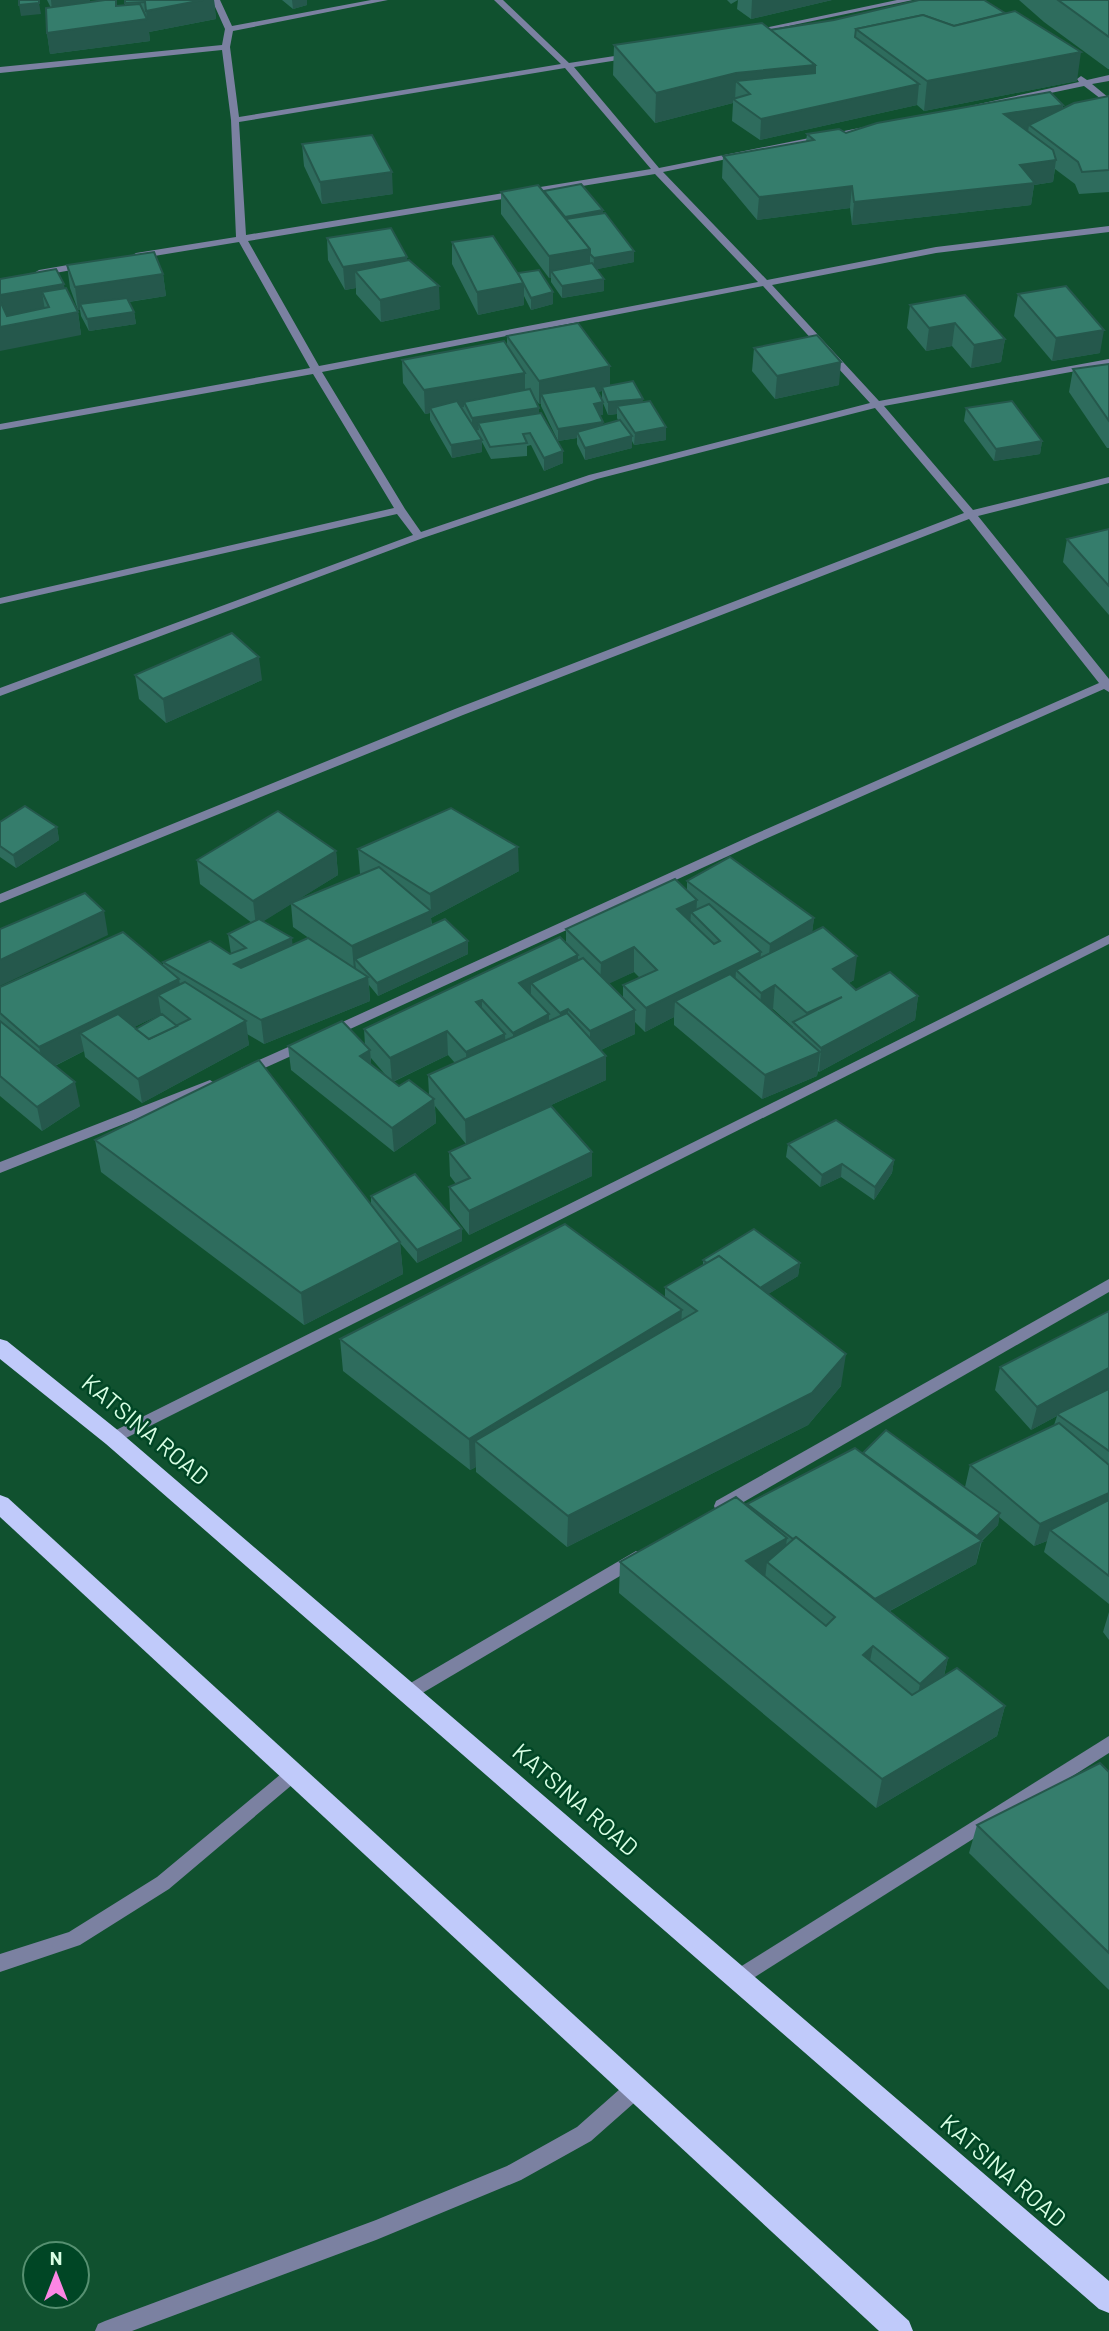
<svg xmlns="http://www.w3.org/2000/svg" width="1109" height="2331" font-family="Barlow,sans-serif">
	<rect width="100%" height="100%" fill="#10512f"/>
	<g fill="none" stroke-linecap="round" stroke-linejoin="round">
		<g fill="#7b81a1" fill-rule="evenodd">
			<path d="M212,0h8l12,26 139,-26h17l-155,31 -3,16 9,70 322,-53 -67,-64h9l66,63 65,-10v4l-3,1 -57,9 85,101 215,-43v4l-3,1 -208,42 104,108 169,-33 173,-21v6l-173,21 -164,32 107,116 230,-42v6l-225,41 89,104 136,-33v6l-131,33 131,163v13l-5,-3 -343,152 -424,194h-10l-2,-3 2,-3 426,-194 346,-152 -130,-164 -506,196 -463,188v-9l455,-185 509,-196 -89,-105 -278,71 -174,59 -423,158v-8l413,-153 -16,-21 -397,90v-6l394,-90 -81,-134 -313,56v-6l310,-56 -71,-126 -103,17 -5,-3 5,-3 100,-16 -5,-117 -9,-70 -222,23v-6l222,-22 3,-16zM565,68l86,101 -405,66 -7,-113zM655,174l103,108 -439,84 -71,-125zM763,286l107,117 -281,72 -168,57 -16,-23 -83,-137z"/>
			<path d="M897,0h16l-163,34 -4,-2z"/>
			<path d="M1109,75v6l-17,3 17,14v7l-25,-19 -115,24 -4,-3 114,-25 -2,-3 4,-3 6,4z"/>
			<path d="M85,262l5,3 -2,2 -49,9 -5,-3 5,-3z"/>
			<path d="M1109,935v9l-991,498 -5,2 -5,-2 -3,-4 3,-4z"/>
			<path d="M304,1040l7,5 -2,3 -58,26 -5,2 -7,-5 2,-3z"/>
			<path d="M210,1080l7,5 -2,3 -215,85v-11z"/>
			<path d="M1109,1279v13l-381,219 -6,2 -6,-2 -2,-5 2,-5z"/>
			<path d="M636,1551l6,2 2,5 -2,5 -228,135 -6,2 -6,-2 -2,-5 2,-5z"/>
			<path d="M1109,1736v17l-365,231 -6,3 -6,-3 -3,-6 3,-6z"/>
			<path d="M293,1766l6,3 3,5 -3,5 -130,110 -89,56 -80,27v-18l69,-22 88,-55 130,-108z"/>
			<path d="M636,2079l7,2 2,7 -2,7 -52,46 -70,39 -145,60 -244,91h-37l3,-7 7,-3 271,-101 131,-54 70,-39 52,-46z"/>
		</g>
		<g fill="#c0cafa" fill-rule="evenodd">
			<path d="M0,1339l7,2 113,91 989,849v32l-10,-4 -993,-865 -106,-85z"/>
			<path d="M0,1495l8,3 901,823 4,10h-34l-879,-814z"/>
		</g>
	</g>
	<g fill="#2e6c5d" fill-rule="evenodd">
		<path d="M47,0h43v2l26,-2 1,6 8,-1v-5h89l2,19 -67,13 1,9 -100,13 -3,-21 4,-25z"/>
		<path d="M282,0h25v5l-14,4z"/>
		<path d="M727,0h105l-81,19 -14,-10 1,-9 -7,4z"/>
		<path d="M1019,0h90v69h-1l-64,-47z"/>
		<path d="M834,20l243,61 -153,30 -7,-6 -157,35 -28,-19 1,-18 -78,20 -42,-48 1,-30 156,-15z"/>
		<path d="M1109,96v96l-30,2 -4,-10 -20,-15 -2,13 -19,3 -3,20 -179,20 -2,-17 -93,12 -35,-42 1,-22 83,-14 1,-8 39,-1 217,-28v4z"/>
		<path d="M302,144l91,50 -71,10 -18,-38z"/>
		<path d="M501,192l43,1 59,20 31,49 -37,7 7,22 -42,7 -11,-16v-4h-2l-48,-64z"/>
		<path d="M327,238l80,19v3l33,49 -59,13 -25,-28v-6l-11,2 -17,-30z"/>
		<path d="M452,242l66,32 35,30 -22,6 -7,-14v9l-46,10 -26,-51z"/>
		<path d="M67,265l96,9 3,22 -37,6 5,10 2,12 -47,7 -8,-15 -1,-6h-2l-8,-22z"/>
		<path d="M0,279l64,9 14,24 3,23z"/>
		<path d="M1018,294l82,59 -48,8 -38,-45z"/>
		<path d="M910,305l95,34 -4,23 -30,6 -19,-22 -26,5 -19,-23z"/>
		<path d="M507,336l135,66 24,38 -32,5 -2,-4v7l-47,12 -8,-16v-6l-19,3 -17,-35v-2h-2l-5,-7 5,11v5l24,38v12l-19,8 -13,-26 -4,1v10l-36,3 -9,-17v10l-30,6 -22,-38v-7l-5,1 -22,-31 -1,-23 105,-16zM602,391v8l-4,-7zM603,403l5,12 9,-1v4l1,2 -15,5v-3l-4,-7h4z"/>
		<path d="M754,348l85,37 -64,14 -23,-28z"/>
		<path d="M1109,364v84h-2l-38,-56 4,-23z"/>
		<path d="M966,408l76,33 -2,13 -46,7 -30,-40z"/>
		<path d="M1109,529v86l-46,-53 4,-23z"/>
		<path d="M135,675l127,5 -96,43 -27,-24z"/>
		<path d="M0,822l57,5 2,13 -43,28 -16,-11z"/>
		<path d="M358,849l161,22 -88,47 1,7 36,29 -90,42 -9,-11 1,16 -106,43 -17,-10 2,11 -107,58 -57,-46 -1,-6 -29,15 25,40 -38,25 -42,-35v-109l163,-22v-3l67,-8h1l-3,-20 24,-11 -52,-39 -3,-24 139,-9 2,24 -41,25 64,-26h-1zM291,904l2,23 30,21 -31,-3 -29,-24zM161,1014l-25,15 -2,-2z"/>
		<path d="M687,881l127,37 -2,14 42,48 -5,3 7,7 62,6 -3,24 -96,52 -1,-1 -1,5 -55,23 -88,-74v-8l-29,15 -10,-10v12l-34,16 5,6v24l-140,64 -31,-38 1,17 -42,29 -103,-82 -3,-24 77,-1 -1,-16 202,-86v-14l121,-39zM634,972l6,6 -17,7v13l-14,-15zM773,1009l20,18v1l-22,-18zM448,1055l7,8 -27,12 1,20 -30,-9 -6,-4zM371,1058l18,21 -18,-14z"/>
		<path d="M95,1140l276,64v-8l91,45 -45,22 -17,-20 3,31 -99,51 -203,-153z"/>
		<path d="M788,1144l106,16 -2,13 -18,27 -33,-23 -21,10 -34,-30z"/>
		<path d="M449,1152l143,24 -123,59 -19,-25 -1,-23 7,-3 -6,-8z"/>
		<path d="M703,1260l97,3 -2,13 -30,18 73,92 -33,39 -241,122 -91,-75v-5l-6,3 -127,-99 -3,-32 325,-42v-10l38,-22z"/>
		<path d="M1109,1311v77l-16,9 16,-8v215l-65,-52 3,-11 -13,5 -35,-29 -1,8 -16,16 -6,23 -86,47 58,47 -4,18 61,30 -8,30 -121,72 -257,-215 1,-31 127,-56v-2l116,-50 102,33 5,-22 84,-40 3,-9 -26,14 -36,-40 5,-23z"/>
		<path d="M1109,1612v28l-6,-8z"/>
		<path d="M1109,1772v218l-140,-137 8,-28z"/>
	</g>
	<g fill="#25584c">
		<path d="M51,0h39l1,7 -39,4z"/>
		<path d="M116,0l3,19h28l-1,-8 57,-11h11l2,19 -67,13 1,9 -100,13 -3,-21 69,-27z"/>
		<path d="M292,0h15v5l-14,4z"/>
		<path d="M752,0h80l-81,19z"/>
		<path d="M39,3l2,11 -20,2 -2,-11z"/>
		<path d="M1081,52l-4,29 -153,30 3,-30z"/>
		<path d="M815,65l-2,29h-63l-14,-13 -1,19 -2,-1v4l-78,20 1,-30 80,-20z"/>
		<path d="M919,84l-2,21 -157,35 1,-21z"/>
		<path d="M1063,105l-3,22 -31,-2 -1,7 -24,-18z"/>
		<path d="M1056,160l-3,22 -19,3 -3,20 -179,20 2,-23 166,-37z"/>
		<path d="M392,172l1,22 -71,10 -2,-22z"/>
		<path d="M852,186l-2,22 -93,12 2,-23z"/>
		<path d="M603,210v12l-38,6v-11z"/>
		<path d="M590,249v22h-39v7h-2v-22z"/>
		<path d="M634,251v11l-41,8 1,-12z"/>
		<path d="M407,257l1,23 -53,-9 1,17 -11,2 -2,-23z"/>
		<path d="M163,274l3,22 -84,13 -2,-5v6h-2l-3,-23z"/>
		<path d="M604,279v12l-42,7v-12z"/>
		<path d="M524,283v22l-46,10 -1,-23z"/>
		<path d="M64,284l3,22 -25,-14 3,18 -45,9v-24z"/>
		<path d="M439,286l1,23 -59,13 -1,-22z"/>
		<path d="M553,292v12l-22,6v-12z"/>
		<path d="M78,312l3,23 -81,16v-24z"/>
		<path d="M134,312l2,12 -47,7 -2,-12z"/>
		<path d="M955,323l-3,23 -26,5 3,-23z"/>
		<path d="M1104,330l-4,23 -48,8 4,-23z"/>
		<path d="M1005,339l-4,23 -30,6 3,-23z"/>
		<path d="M841,362l-2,23 -64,14 2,-23z"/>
		<path d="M610,366v23l-8,-2v4l-57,12 -4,-9v10h-2v-23z"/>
		<path d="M525,373v23l-61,6v5l-32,5 -2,-4v5l-5,1 -1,-24z"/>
		<path d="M643,399l-1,12 -25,-5v8l-9,1v-13z"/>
		<path d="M603,402v13l-9,1v-12z"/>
		<path d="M539,408v13l-61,2 1,7 -7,1v-13z"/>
		<path d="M603,422v12l-26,-2v6l-19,3v-12z"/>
		<path d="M666,427v13l-32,5 1,-12z"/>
		<path d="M632,436v12l-47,12v-12z"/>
		<path d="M482,440v12l-30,6 -1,-13z"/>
		<path d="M1042,441l-2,13 -46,7 2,-12z"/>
		<path d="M563,451v12l-19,8v-13z"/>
		<path d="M259,657l3,23 -96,43 -3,-24z"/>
		<path d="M57,827l2,13 -43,28 -3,-13z"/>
		<path d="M518,847l1,24 -88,47 1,17 -77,24 1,10 -2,1 -2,-24 79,-35 -1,-17z"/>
		<path d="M336,851l2,24 -82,51 -3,-25z"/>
		<path d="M697,900l-1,18 -5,-6 -1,15 -13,-18z"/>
		<path d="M104,911l4,24 -108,51v-26z"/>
		<path d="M814,918l-3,24 -43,26 2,-24z"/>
		<path d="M292,938l2,24 -57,26 -3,-24z"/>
		<path d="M468,941v13l-90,42 -1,-13z"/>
		<path d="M634,947v25l-34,16 1,-25z"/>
		<path d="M761,952l-2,24 -23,-6 -1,18 -60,13 -1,16 -29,15 1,-24z"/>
		<path d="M578,955v24l-47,4v18l-12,-18z"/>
		<path d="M857,956l-3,24 -24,13 3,-24z"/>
		<path d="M368,977l2,24 -106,43 -3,-24z"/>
		<path d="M179,979l4,24 -25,-8 3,19 -65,32 -16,-13 4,18 -40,20 -5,-24z"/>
		<path d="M775,985l-2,24 -14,8 2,-24z"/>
		<path d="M918,996l-3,24 -96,52 2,-24z"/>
		<path d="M482,1000v24l-6,-22z"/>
		<path d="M568,1009v24l-8,4v-24z"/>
		<path d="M635,1010v24l-45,21v-24z"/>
		<path d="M549,1014v25l-36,18v-24z"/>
		<path d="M246,1021l3,24 -107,58 -4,-24z"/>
		<path d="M447,1031l1,24 -56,27 -2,-24z"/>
		<path d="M505,1034l1,24 -39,18 -1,-24z"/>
		<path d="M370,1050l2,24 -12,-18z"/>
		<path d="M820,1052l-3,24 -55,23 3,-24z"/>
		<path d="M606,1056v24l-140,64 -1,-24z"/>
		<path d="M75,1082l5,24 -38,25 -5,-24z"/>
		<path d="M434,1099l2,24 -42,29 -2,-24z"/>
		<path d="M592,1152v24l-123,59v-24z"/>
		<path d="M894,1160l-2,13 -18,27 1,-13z"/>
		<path d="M842,1164l-1,13 -21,10 2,-12z"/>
		<path d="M462,1229v12l-45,22v-13z"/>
		<path d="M400,1242l3,32 -99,51 -3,-32z"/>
		<path d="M800,1263l-2,13 -49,30 1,-12z"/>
		<path d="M682,1310l-2,32 -205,99 1,26 -6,3 -1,-31z"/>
		<path d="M846,1354l-5,32 -33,39 -241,122 1,-31z"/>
		<path d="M1109,1368v20l-50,27 -2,-1v2l-26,14 6,-23z"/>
		<path d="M1109,1493v20l-59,17 -3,11 -13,5 6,-22z"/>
		<path d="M1000,1513l-2,12 -17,16 -5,23 -107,58 4,-22 102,-55 2,-9z"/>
		<path d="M787,1538l-4,30 -16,-6 -2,17 -19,-18z"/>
		<path d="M873,1646l-6,30 -4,-21z"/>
		<path d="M948,1658l-7,30 -27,26 6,-30z"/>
		<path d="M1005,1706l-8,30 -121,72 6,-29z"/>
	</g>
	<g fill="#357d6c" stroke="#25584c" stroke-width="2">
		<path d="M19,0h20v3l-20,2z"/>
		<path d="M105,0h11v6l24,-2 7,15 -100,14 -1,-25z"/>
		<path d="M125,0h78l-57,11 -1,-9 -20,1z"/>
		<path d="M919,0h65l21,13 -51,13 -31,-11 -67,14 -1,8 64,47 -158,35 -28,-20 17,-5 -14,-13 79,-8v-8l-45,-35 64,-10z"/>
		<path d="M1058,0h51v37z"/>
		<path d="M1015,11l66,41 -154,29 -71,-52 67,-14 31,11z"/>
		<path d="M762,23l53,42 -79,8 -80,20 -42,-48z"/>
		<path d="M1050,92l13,13 -59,9 49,36 3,10 -36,5 15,18 -181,19 -2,-16 -93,11 -36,-41 91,-16 -7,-6 32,-5 7,4 31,-10z"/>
		<path d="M1109,96v74l-27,2 -4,-10 -49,-37 45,-22z"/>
		<path d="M372,135l20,37 -72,10 -18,-38z"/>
		<path d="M581,184l22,26 -38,7 -21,-26z"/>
		<path d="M538,185l52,64 -41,7 -48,-64z"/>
		<path d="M605,213l29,38 -40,7 -4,-4v-5l-24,-30z"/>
		<path d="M391,228l16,29 -64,10 -16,-29z"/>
		<path d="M493,236l31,47 -47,9 -25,-50z"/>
		<path d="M154,252l9,22 -88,13 -8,-22z"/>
		<path d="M409,260l30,26 -59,14 -25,-29z"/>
		<path d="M592,263l12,16 -42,7 -11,-15z"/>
		<path d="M56,269l8,15 -64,11v-16z"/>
		<path d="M539,270l14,22 -22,6 -13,-25z"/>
		<path d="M1066,286l38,44 -48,8 -38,-44z"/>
		<path d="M66,288l12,24 -78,15v-26l7,15 42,-9 -7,-15z"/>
		<path d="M965,295l40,44 -31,6 -19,-22 -26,5 -19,-23z"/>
		<path d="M127,298l7,14 -47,7 -7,-15z"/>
		<path d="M578,323l32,43 -71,15 -32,-45z"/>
		<path d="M817,335l24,27 -64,14 -23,-28z"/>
		<path d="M504,341l21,32 -101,17 -22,-30z"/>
		<path d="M1109,364v57l-36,-52z"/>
		<path d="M633,381l10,18 -35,3 -6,-15z"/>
		<path d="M595,386l8,16 -9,2 9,18 -45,7 -17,-35z"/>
		<path d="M530,389l9,19 -67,10 -8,-16z"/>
		<path d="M457,401l25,39 -31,5 -21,-37z"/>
		<path d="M650,401l16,26 -31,6 -18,-27z"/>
		<path d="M1012,401l30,40 -46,8 -30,-41z"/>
		<path d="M541,413l22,38 -19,7 -14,-25 -7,1 4,9 -37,4 -12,-24z"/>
		<path d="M620,420l12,16 -47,12 -8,-16z"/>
		<path d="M1109,529v57l-42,-47z"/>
		<path d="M232,633l27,24 -96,42 -28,-24z"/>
		<path d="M25,806l32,21 -44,28 -13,-9v-24z"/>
		<path d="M451,808l67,39 -88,47 -72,-45z"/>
		<path d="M278,811l58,40 -83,50 -56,-41z"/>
		<path d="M730,857l84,61 -44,26 -83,-63z"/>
		<path d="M379,867l52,44 -79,35 -61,-43z"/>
		<path d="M675,879l22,21 -20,9 37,35 6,-3 -29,-29 18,-8 52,48 -115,56 -23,-23 34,-15 -23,-23 -33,16 -35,-34z"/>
		<path d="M85,893l19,18 -104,49v-31z"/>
		<path d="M259,919l33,19 -58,26 7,4 67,-30 60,39 -107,43 -98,-58 47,-21 20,13 16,-6 -18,-14z"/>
		<path d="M445,919l23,22 -91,42 -22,-24z"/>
		<path d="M823,927l34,29 -24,13 23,21 34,-18 28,24 -97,52 -28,-26 49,-25 -35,16 -32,-28 -14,8 -25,-23z"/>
		<path d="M123,932l56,47 -140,68 -39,-34v-26z"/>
		<path d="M560,937l18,18 -59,28 30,31 -36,19 -31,-33 -6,2 29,32 -39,18 -19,-21 -57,27 -26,-29z"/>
		<path d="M583,958l52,52 -45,21 -22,-22 -8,4 -29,-30z"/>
		<path d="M730,974l90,78 -55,23 -90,-74z"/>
		<path d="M185,982l61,39 -108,58 -58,-46 38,-19 31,25 41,-20 -32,-24z"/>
		<path d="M567,1013l39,43 -141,64 -37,-45z"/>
		<path d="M162,1014l15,12 -28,13 -13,-10z"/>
		<path d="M0,1021l75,61 -38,25 -37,-31z"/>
		<path d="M342,1021l28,29 -10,6 39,30 10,-6 25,19 -42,29 -104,-82z"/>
		<path d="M259,1060l141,182 -99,51 -206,-153z"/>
		<path d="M551,1106l41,46 -123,59 -20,-24 21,-9 -21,-26z"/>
		<path d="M836,1120l58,40 -19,27 -33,-23 -20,11 -34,-31z"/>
		<path d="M415,1174l47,55 -45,21 -46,-54z"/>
		<path d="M565,1224l117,86 -213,129 -129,-100z"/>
		<path d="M754,1229l46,34 -40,25 -41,-32 -12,7 -4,-3z"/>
		<path d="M719,1256l127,98 -34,39 -244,123 -93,-75 222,-130 -32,-24z"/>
		<path d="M1109,1311v57l-72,39 -37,-40z"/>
		<path d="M1109,1389v62l-52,-37z"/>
		<path d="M1059,1423l50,42v28l-69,31 -70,-59z"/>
		<path d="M886,1430l114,83 -23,23 -114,-83z"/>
		<path d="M855,1448l127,93 -107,58 -79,-62 -3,2 -46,-35z"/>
		<path d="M736,1497l51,41 -41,23 80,65 9,-9 -68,-55 29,-25 152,121 -28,26 -47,-38 -10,9 49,40 45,-27 48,38 -123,73 -262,-217z"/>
		<path d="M1109,1500v76l-59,-46z"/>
		<path d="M1100,1763l9,9v181l-132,-128z"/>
	</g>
	<g text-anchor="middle" stroke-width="5" stroke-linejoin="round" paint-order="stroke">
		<g font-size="24" fill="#d8ffe4" stroke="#004625">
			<text transform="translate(145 1430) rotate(40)" y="8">KATSINA ROAD</text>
			<text transform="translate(575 1800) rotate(41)" y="8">KATSINA ROAD</text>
			<text transform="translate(1003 2171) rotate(41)" y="8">KATSINA ROAD</text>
		</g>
	</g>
	<g transform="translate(56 2275)"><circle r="33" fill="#004625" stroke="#569071" stroke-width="2"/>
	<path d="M0-5L12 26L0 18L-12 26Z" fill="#fc86e4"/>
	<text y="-10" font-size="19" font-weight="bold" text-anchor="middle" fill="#d8ffe4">N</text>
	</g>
</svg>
